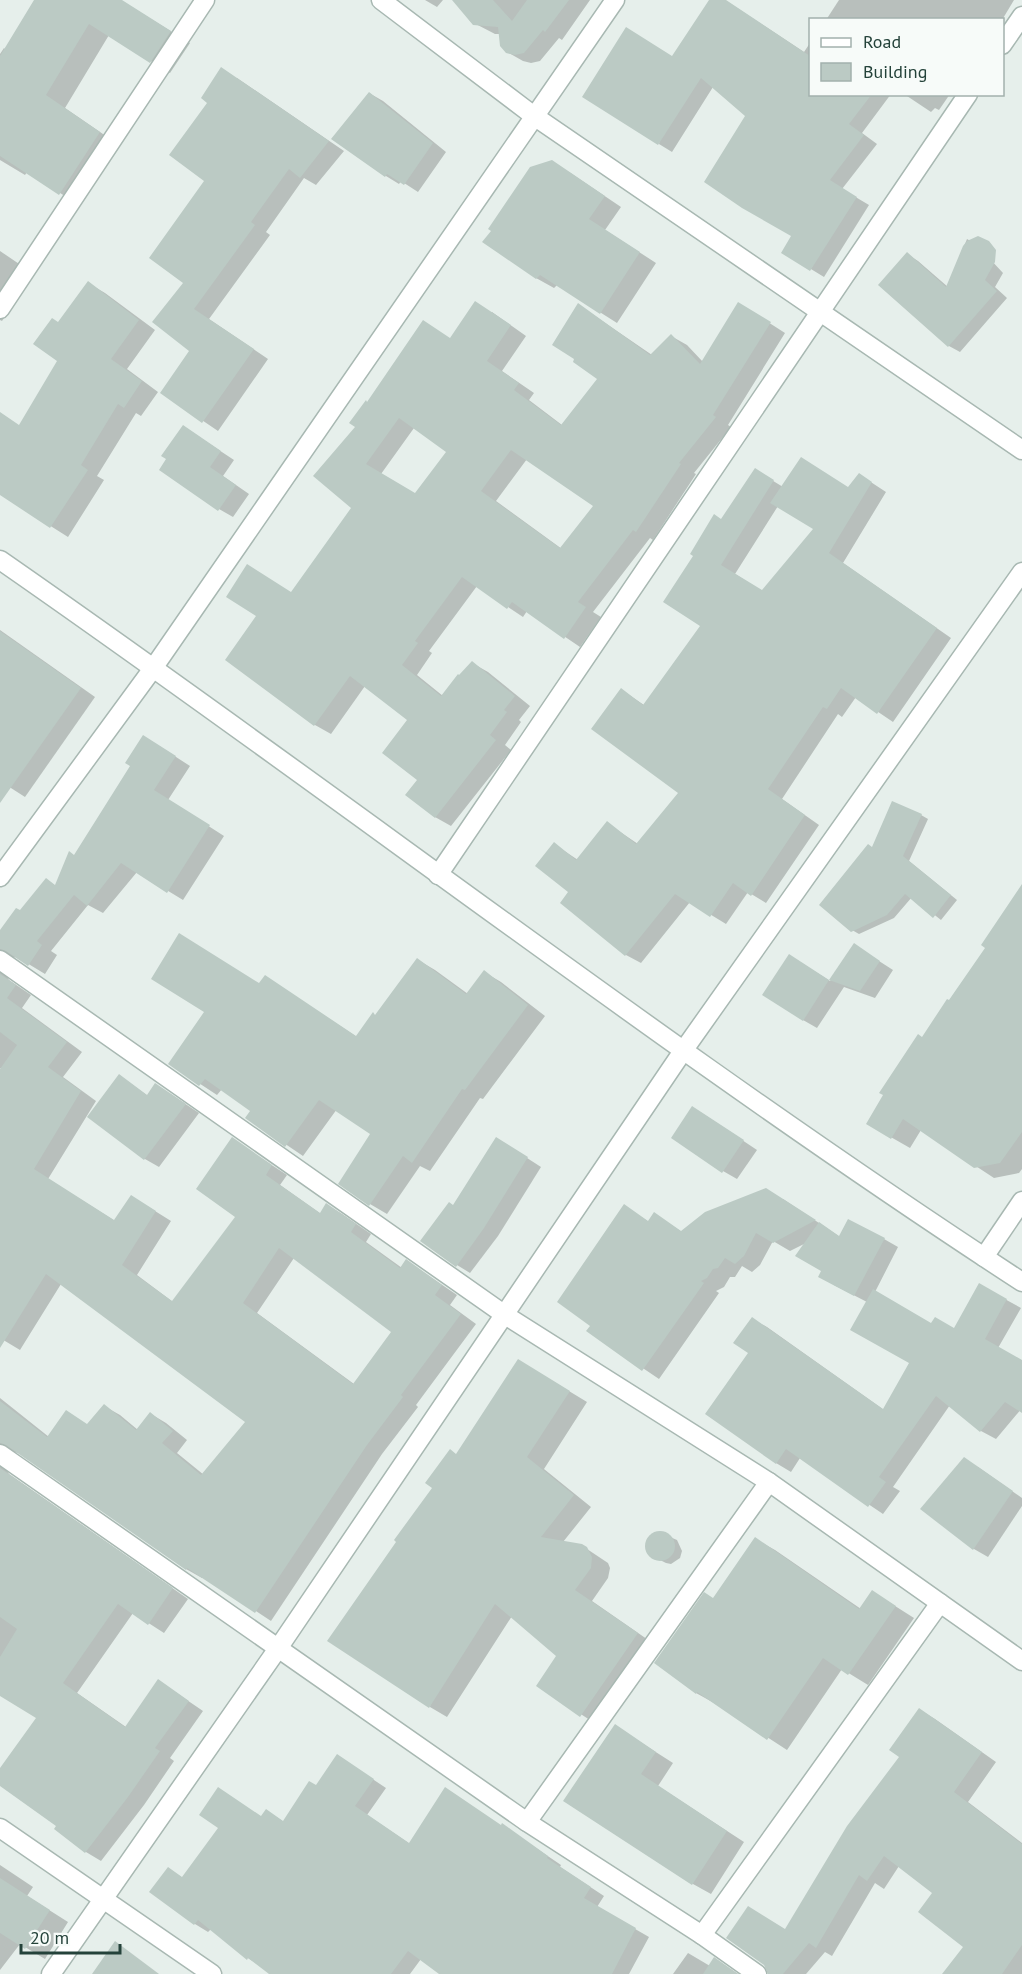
<svg xmlns="http://www.w3.org/2000/svg" width="1022" height="1974" font-family="'PT Sans',sans-serif">
	<rect width="100%" height="100%" fill="#e6efeb"/>
	<g fill="#0003" fill-rule="evenodd">
		<path d="M37,0h83l70,43 -20,30 -61,-38 -44,73 54,37 -40,60 -52,-33 -2,3 -25,-15v-106l4,-6 2,2z"/>
		<path d="M425,0h18l-6,7z"/>
		<path d="M461,0h129l-28,40 -3,-2 -19,23 -9,2 -8,-2 -16,-9 -7,-18h-5l-25,-13z"/>
		<path d="M711,0h14l79,52 6,-9v51h81l-29,39 15,11 -35,45 27,16 -45,72 -41,-25 10,-16 -46,-120 -34,-29 -41,65 -13,-8 14,-86z"/>
		<path d="M839,0h175l-12,20h-176z"/>
		<path d="M237,78l107,73 -28,34 -12,-7 -38,54 4,3 -61,84 59,40 -50,72 -56,-38 29,-42 -6,-68 22,-102z"/>
		<path d="M369,93l14,8 63,51 -28,40 -17,-11 -2,3 -13,-8 -53,-37z"/>
		<path d="M904,94h46l-11,16 -4,-2 -4,4z"/>
		<path d="M569,172l52,35 -16,23 51,33 -39,60 -60,-38 -3,3 -18,-10z"/>
		<path d="M967,239l10,6 26,28 -8,14 12,11 -47,54 -11,-6 -69,-61 27,-31 11,7 30,26z"/>
		<path d="M0,251l34,23 -32,47 -2,-1z"/>
		<path d="M88,283l17,10 50,37 -28,39 31,23 -17,24 -5,-3 -39,63 7,4 -36,57 -68,-43v-63l20,-5 39,-66z"/>
		<path d="M579,305l73,50 19,-19 16,9 16,17 51,-49 31,20 -57,92 3,2 -37,46 2,1 -43,66 -3,-2 -57,74 8,5 -21,30 -53,-36 -4,6 -46,-31 -48,65 3,2 -15,22 26,21 29,-33 16,9 42,34 -11,14 2,2 -16,23 6,5 -60,76 -16,-9 -16,-37 -9,-60 -45,-34 -34,48 -16,-9 -88,-65 65,-67 61,-86 4,-80 11,-23 83,-65 41,-27 34,24 -24,35 32,22 -5,7 33,25 37,-47zM414,428l34,24 -33,43 -34,-21zM527,459l68,46 -33,44 -66,-48z"/>
		<path d="M184,427l50,33 -11,16 26,18 -16,23 -14,-8z"/>
		<path d="M860,475l26,17 -43,71 108,75 -58,84 -37,-25 -14,20 -4,-3 -56,85 37,26 -53,78 -18,-11 -22,32 -36,-22 -49,61 -15,-8 -56,-63 -16,-48 24,16 29,-37 31,21 42,-52 -58,-102 22,15 58,-80 20,-104 48,-42 13,8 66,1zM778,506l37,23 -52,63 -28,-18z"/>
		<path d="M0,630l95,67 -70,100 -25,-16z"/>
		<path d="M159,746l31,20 -22,34 56,36 -41,64 -46,-28 -34,41 -15,-8 -37,46 6,4 -12,19 -28,-17 -6,1 -6,16 4,6 22,15 -9,13 60,44 -19,25 33,24 -48,78 67,42 32,-15 24,15 -34,54 36,27 65,-85 -6,-78 55,36 -7,10 41,29 6,-9 15,9 29,20 -5,8 36,26 5,-7 50,34 -7,10 26,19 -60,81 2,2 -36,47 -111,167 -68,-45 -1,2 -16,-9 -166,-116 -8,-1 -7,16 4,6 179,125 -24,34 -31,-20 -56,80 49,34 33,-46 44,30 -33,47 4,3 -30,44 -43,56 -15,-9 -27,-26 -59,-42v-13l38,-54 -38,-23v-296l49,39 39,-12 16,-19 16,9 18,15 13,-16 15,9 21,17 -10,13 27,22 43,-53 -186,-138 -41,66 -20,-12v-256l6,-10 -6,-4v-135l20,-21 36,-26 19,-30zM294,1258l99,74 -39,52 -97,-71z"/>
		<path d="M921,815l7,4 -19,42 48,39 -16,20 -29,-23 -18,21 -35,16 -7,-4z"/>
		<path d="M1022,887v282l-3,4 -25,5 -73,-48 -11,18 -42,-24 55,-86 64,-91z"/>
		<path d="M854,945l39,25 -18,28 -31,-11 -27,41 -14,-8v-56l27,17z"/>
		<path d="M418,960l17,10 33,24 16,-22 17,10 44,34 -62,83 -3,-1 -50,73 -10,-5 -33,48 -17,-10 3,-70 -36,-25 -34,47 -56,-38 5,-8 -30,-21 -5,6 -47,-31 90,-80 5,-7 92,60 19,-21z"/>
		<path d="M120,1076l28,20 21,-3 30,20 -40,54 -14,-8 -56,-42z"/>
		<path d="M706,1116l51,34 -20,29 -14,-8z"/>
		<path d="M510,1147l31,20 -43,69 -28,37 -13,-8 -3,-58z"/>
		<path d="M783,1199l57,38 44,2 14,8 -23,45 57,33 22,5 25,-45 42,23 -23,40 24,47v13l-26,31 -15,-8 -31,-26 -57,82 7,4 -17,23 -83,-56 -9,14 -15,-9 -26,-110 2,-34 15,8 117,83 27,-48 -44,-60 -33,-17 -28,-42 -16,8 -17,-10 -13,24 -8,7 -10,-6 -7,11h-5l-6,10 -8,4 3,2 -60,86 -71,-48 4,-6 32,-119 25,16 5,-8 28,18z"/>
		<path d="M536,1371l51,31 -43,67 47,38 -28,35 18,3 27,18 2,5 -2,10 -16,23 62,43 -55,82 -61,-40 20,-31 -46,-39 -65,101 -17,-10 27,-252z"/>
		<path d="M978,1467l44,31v8l-34,51 -14,-8 -51,-40z"/>
		<path d="M658,1532l19,8 5,11 -2,7 -9,6 -5,-1 -16,-8 -3,-9 3,-9z"/>
		<path d="M755,1539l20,11 86,59 12,-17 41,26 -46,67 -26,-16 -55,81 -71,-46 -20,-11 18,-94z"/>
		<path d="M920,1710l15,9 61,43 -28,40 54,41v131h-78l21,-27 -31,-55 -35,-26 -15,23 -9,-6 -43,73 -7,-4 -19,22h-36l16,-43 115,-174z"/>
		<path d="M615,1726l58,37 -15,23 86,56 -33,52 -18,-10z"/>
		<path d="M350,1764l36,24 -19,27 43,29 92,-19 59,40 -1,2 44,29 -7,11 52,30 -20,37h-188l-20,-15 -11,15h-138l-24,-16 -37,-29 -3,3 -13,-8 -44,-32 17,-23 15,9 79,-61 5,-6 17,11 32,-35z"/>
		<path d="M0,1865l33,22 -6,9 41,26 -23,37 -25,-15 -20,26z"/>
		<path d="M688,1953l22,13 5,-7 23,15h-65z"/>
	</g>
	<g fill="#bbcac4" fill-rule="evenodd">
		<path d="M34,0h88l49,31 -21,32 -61,-39 -43,71 54,37 -41,63 -59,-39v-100z"/>
		<path d="M452,0h41l19,21 15,-21h42l-24,32 -2,-2 -19,23 -9,2 -9,-2 -6,-7 -2,-19 -25,-2z"/>
		<path d="M709,0h17l84,56v38h62l-23,30 15,11 -34,45 27,17 -47,74 -29,-18 10,-17 -49,-28 -38,-26 41,-66 -44,-38 -43,67 -76,-48 44,-70 46,29z"/>
		<path d="M221,67l108,74 -29,37 -11,-9 -38,53 4,3 -61,84 60,40 -52,74 -42,-30 29,-42 -37,-29 31,-39 -34,-25 55,-77 -35,-26 38,-52 -6,-5z"/>
		<path d="M369,92l64,51 -29,42 -17,-11 -2,3 -54,-38z"/>
		<path d="M552,160l53,36 -16,23 51,33 -40,62 -60,-39 -4,4 -54,-37 9,-11 -3,-2 42,-62z"/>
		<path d="M978,236l11,5 7,9 -1,12 -10,18 12,11 -49,56 -70,-62 29,-33 39,35 17,-41 4,-5z"/>
		<path d="M88,281l51,39 -28,39 31,22 -18,27 -6,-4 -37,61 7,5 -38,58 -50,-33v-83l19,13 38,-64 -24,-17 19,-26 6,4z"/>
		<path d="M475,301l36,24 -24,36 32,22 -5,7 47,35 36,-46 -24,-17 1,-3 -22,-14 26,-42 72,52 21,-21 29,30 38,-62 33,20 -58,93 3,2 -37,46 2,1 -45,68 -3,-2 -55,72 8,5 -22,32 -52,-37 -5,7 -45,-32 -47,64 3,2 -16,22 39,31 17,-22 1,1 13,-14 43,35 -11,14 3,2 -17,23 6,5 -61,78 -30,-23 12,-15 -35,-27 25,-33 -57,-44 -36,50 -89,-66 31,-44 -30,-19 21,-33 44,28 60,-84 -38,-32 42,-49 -6,-4 17,-23 1,2 56,-82 27,18zM399,418l47,34 -31,41 -49,-29zM511,450l82,56 -33,42 -79,-57z"/>
		<path d="M183,425l38,26 -11,16 26,18 -18,26 -59,-41 7,-11 -5,-3z"/>
		<path d="M801,457l47,30 11,-14 13,9 -43,71 108,75 -60,86 -36,-26 -14,21 -4,-2 -55,82 37,26 -54,81 -18,-13 -23,34 -35,-23 -50,62 -65,-53 8,-11 -33,-26 19,-24 22,18 31,-39 29,23 42,-51 -87,-64 30,-41 22,17 57,-79 -37,-24 30,-46 -3,-2 24,-40 7,5 34,-51 19,12 -53,85 41,25 51,-61 -43,-26z"/>
		<path d="M0,631l81,57 -81,115z"/>
		<path d="M143,735l33,21 -22,34 56,35 -43,68 -46,-30 -34,43 -13,-11 -37,46 5,4 -14,21 -22,-15 -6,-2v-19l16,-22 4,2 26,-32 9,7 14,-34 5,4 56,-89 -5,-3z"/>
		<path d="M892,801l30,13 -19,42 48,39 -18,23 -28,-24 -18,21 -36,17 -32,-27 49,-61 4,3z"/>
		<path d="M1022,884v248l-22,31 -26,5 -71,-49 -12,20 -25,-15 17,-29 -4,-2 39,-59 4,3 25,-38 2,1 36,-52 -4,-3z"/>
		<path d="M179,933l80,50 6,-8 91,61 17,-24 2,3 42,-57 49,36 18,-24 44,35 -63,85 -3,-1 -50,74 -9,-7 -34,50 -31,-22 32,-50 -51,-34 -34,47 -40,-29 5,-7 -45,-32 -6,7 -31,-22 36,-52 -53,-33z"/>
		<path d="M854,943l26,18 -20,30 -31,-11z"/>
		<path d="M789,954l40,26 -26,41 -41,-26z"/>
		<path d="M0,974l16,11 -9,13 60,44 -19,25 33,24 -47,78 80,51 17,-25 25,16 -34,54 50,36 63,-84 -39,-28 36,-52 40,28 -6,10 54,38 6,-10 30,21 -5,8 49,36 6,-9 36,26 -7,10 26,19 -60,81 2,2 -36,48 -112,168 -68,-45 -1,2 -180,-125 -6,-2v-42l47,36 19,-27 21,14 17,-20 32,26 14,-18 23,19 -11,12 39,32 44,-53 -199,-148 -46,74v-279l17,-24 -17,-13zM279,1248l112,84 -38,52 -110,-81z"/>
		<path d="M119,1074l28,21 8,-12 31,21 -42,56 -57,-43z"/>
		<path d="M692,1106l52,34 -22,33 -51,-35z"/>
		<path d="M496,1137l32,20 -44,71 -28,39 -36,-26 29,-39 4,3z"/>
		<path d="M766,1188l50,32 -43,23 -17,-10 -12,23 -9,8 -10,-6 -7,10 -5,1 -6,9 -6,3 3,2 -62,88 -56,-40 4,-5 -33,-24 67,-98 24,17 6,-9 27,19 24,-19z"/>
		<path d="M848,1219l37,19 -31,58 -36,-19 3,-6 -26,-15 24,-34 20,14z"/>
		<path d="M979,1283l28,16 -22,40 37,21v53l-17,-11 -25,30 -44,-36 -57,81 7,5 -18,25 -82,-58 -10,15 -71,-50 43,-61 -15,-10 19,-26 131,92 26,-46 -59,-33 23,-41 58,34 4,-6 19,11z"/>
		<path d="M518,1359l52,32 -43,66 47,38 -33,42 41,7 5,3 5,10 -1,11 -16,22 63,43 -58,84 -44,-31 20,-30 -61,-52 -66,104 -102,-67 69,-99 -2,-2 38,-52 -7,-5 25,-34 6,5z"/>
		<path d="M964,1457l49,34 -40,59 -53,-41z"/>
		<path d="M0,1468l173,120 -25,37 -30,-21 -55,79 62,44 33,-48 31,22 -34,47 5,3 -32,46 -43,56 -31,-24 2,-3 -56,-40v-18l36,-50 -36,-22v-39l17,-28 -17,-12z"/>
		<circle cx="660" cy="1546" r="15"/>
		<path d="M755,1537l104,72 13,-19 24,16 -48,69 -25,-17 -56,82 -70,-48 -1,2 -42,-31 50,-71 9,6z"/>
		<path d="M919,1708l63,44 -28,40 68,52v101l-20,29h-60l21,-27 -45,-35 14,-19 -48,-37 -17,25 -8,-6 -43,73 -7,-5 -26,31h-15l-4,-9 -38,-27 22,-32 37,23 62,-103 52,-69 -10,-7z"/>
		<path d="M615,1724l41,28 -15,22 86,57 -35,54 -129,-84z"/>
		<path d="M337,1754l37,25 -19,27 54,37 36,-56 56,38 1,-2 46,33 -1,2 44,29 -7,11 52,30 -24,46h-173l-31,-23 -17,23h-122l-21,-16 -1,2 -49,-40 -4,5 -45,-33 19,-25 14,10 36,-49 -19,-13 19,-28 43,29 5,-7 17,12 26,-40 7,4z"/>
		<path d="M0,1878l50,32 -25,39 -25,-16z"/>
		<path d="M115,1941l44,33h-67z"/>
		<path d="M714,1957l24,17h-35z"/>
	</g>
	<g fill="none" stroke-linecap="round" stroke-linejoin="round">
		<g stroke="#a8b8b2" stroke-width="21">
			<g id="street">
				<path d="M381,0l153,116 488,334"/>
				<path d="M1002,45l20,-29"/>
				<path d="M0,309l205,-309"/>
				<path d="M0,560c343,238 672,494 1022,722"/>
				<path d="M438,875l530,-781"/>
				<path d="M0,877l154,-210 461,-667"/>
				<path d="M0,960l505,355 264,167 253,179"/>
				<path d="M984,1257l38,-56"/>
				<path d="M0,1454l527,368 175,113 55,39"/>
				<path d="M527,1822l242,-340"/>
				<path d="M0,1828l212,146"/>
				<path d="M702,1935l238,-332"/>
				<path d="M51,1974l228,-327 404,-596 339,-479"/>
			</g>
		</g>
		<use href="#street" stroke="#fff" stroke-width="18"/>
	</g>
	<rect x="809" y="18" width="195" height="78" fill="#f7fbf9" stroke="#a3b1ad" stroke-width="1.5"/>
	<rect x="821" y="38" width="30" height="9" fill="#ffffff" stroke="#a3b1ad" stroke-width="1.5"/>
	<text x="863" y="48" font-size="18" fill="#24423a">Road</text>
	<rect x="821" y="63" width="30" height="18" fill="#bbcac4" stroke="#a3b1ad" stroke-width="1.5"/>
	<text x="863" y="78" font-size="18" fill="#24423a">Building</text>
	<path d="M21 1944v9h99v-9" fill="none" stroke="#24423a" stroke-width="3"/>
	<text x="30" y="1944" font-size="18" fill="#24423a" stroke="#f7fbf9" stroke-width="4.5" paint-order="stroke">20 m</text>
</svg>
